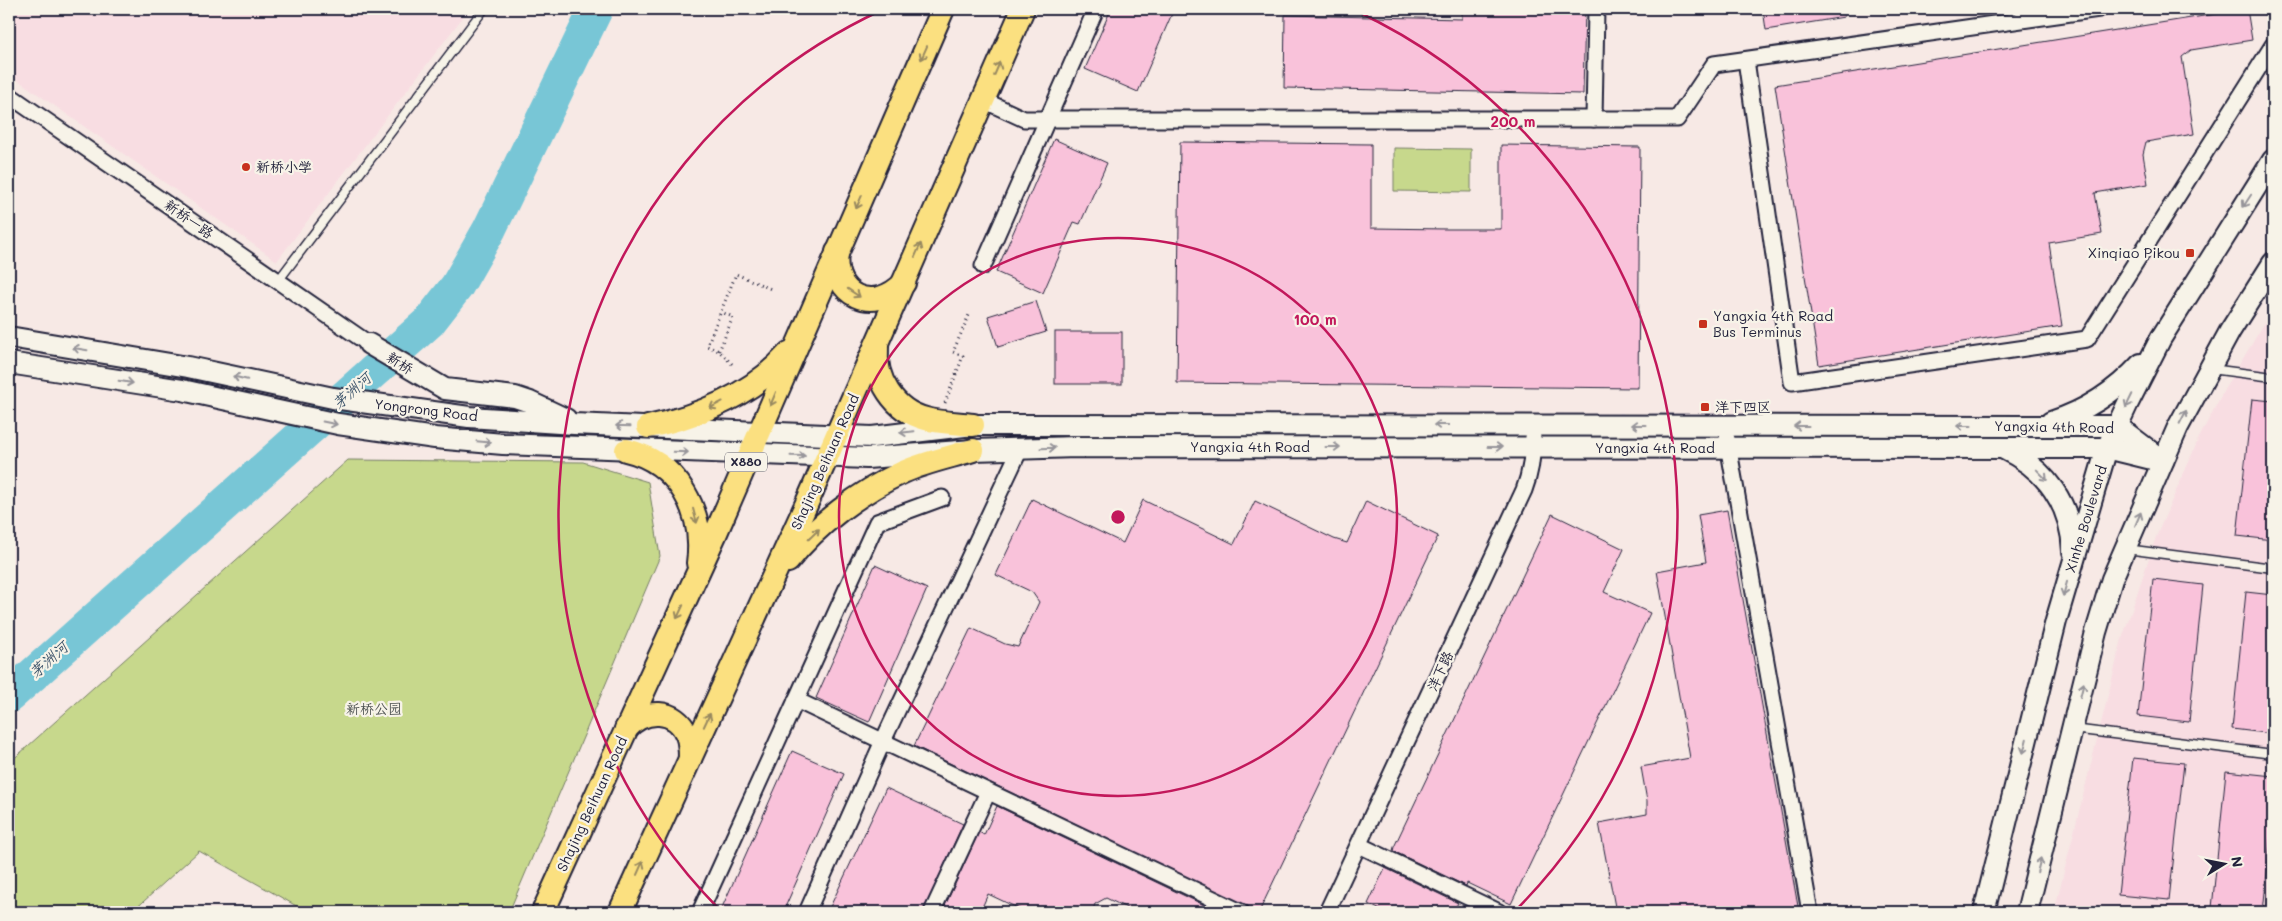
<svg xmlns="http://www.w3.org/2000/svg" width="2282" height="921" font-family="Mali,'LXGW WenKai TC',sans-serif">
	<rect width="100%" height="100%" fill="#f7e9e5"/>
	<filter id="ink" filterUnits="userSpaceOnUse"><feTurbulence type="fractalNoise" baseFrequency=".02" numOctaves="2"/><feDisplacementMap in="SourceGraphic" scale="10" xChannelSelector="R" yChannelSelector="G"/><feConvolveMatrix kernelMatrix="1 2 1 2 8 2 1 2 1" color-interpolation-filters="sRGB"/></filter>
	<g filter="url(#ink)">
		<g fill="#f8dde2">
			<path d="M9,9h460l-192,252 -268,-187z"/>
			<path d="M2273,309v603h-219l68,-273 34,-102 43,-99 25,-48z"/>
		</g>
		<g fill="#c7d88c" stroke="#747d64">
			<path d="M1394,148l77,1v43l-77,-1z"/>
			<path d="M348,460l235,2 65,20 12,74 -151,356h-202l-108,-61 -67,61h-123v-149z"/>
		</g>
		<g fill="none" stroke-linecap="round" stroke-linejoin="round">
			<path stroke="#78c6d6" stroke-width="34" d="M9,696l420,-374 28,-36 32,-56 107,-221"/>
		</g>
		<g fill="#f9c2da" stroke="#22223b">
			<path d="M1111,9h63l-36,83 -53,-23z"/>
			<path d="M1462,9h123l-2,85 -299,-6 1,-73 177,4z"/>
			<path d="M1763,9h81v8l-78,13z"/>
			<path d="M2247,9l5,31 -61,10 -9,7 12,77 -48,8 -3,12 5,30 -53,9 7,41 -53,9 13,83 -243,39 -44,-280z"/>
			<path d="M1054,139l53,24 -27,61 -6,-2 -31,71 -47,-21z"/>
			<path d="M1180,142l191,2v84l76,1h54v-84l139,2 -2,241 -461,-5z"/>
			<path d="M1036,301l10,31 -48,15 -10,-31z"/>
			<rect x="1055" y="332" width="67" height="52"/>
			<path d="M2252,399l21,2v139l-36,-4z"/>
			<path d="M1032,499l91,44 20,-43 91,44 21,-43 79,38 13,4 19,-42 72,35 -179,376 -345,-166 57,-118 34,16 13,3 21,-45 -7,-10 -36,-17z"/>
			<path d="M1727,510l72,402h-183l-17,-89 48,-9v-13l-6,-34 49,-9 -33,-187 49,-9 -8,-47z"/>
			<path d="M1552,514l72,35 -20,43 46,21 -139,291 -44,-21 -1,3 -73,-35 1,-4z"/>
			<path d="M875,565l52,24 -58,133 -53,-24z"/>
			<path d="M2153,579l50,6 -14,137 -51,-6z"/>
			<path d="M2246,592l27,3v139l-41,-5z"/>
			<path d="M792,751l52,23 -61,138h-63z"/>
			<path d="M2133,758l51,5 -15,137 -51,-5z"/>
			<path d="M2226,771l47,5v36l-10,100 -51,-4z"/>
			<path d="M886,788l77,36 -40,88h-81l-12,-5z"/>
			<path d="M997,806l209,100 -3,6h-68l-29,-14 -11,6 -3,8h-66l-38,-18 -8,18h-38l37,-80 5,3z"/>
			<path d="M1385,868l73,35 -5,9h-68l-17,-8z"/>
		</g>
		<g fill="none" stroke-linecap="round" stroke-linejoin="round">
			<g stroke="#22223b" stroke-width="11">
				<g id="lane">
					<path d="M278,281l206,-272"/>
					<path d="M2211,369l62,8"/>
					<path d="M2126,549l147,19"/>
					<path d="M2073,729l200,25"/>
				</g>
			</g>
			<g stroke="#22223b" stroke-width="19">
				<g id="street">
					<path d="M1746,60l46,322 295,-43 186,-294"/>
					<path d="M9,95l360,249"/>
					<path d="M983,100l41,19h653l37,-55 385,-55"/>
					<path d="M1594,119l2,-110"/>
					<path d="M983,266l113,-257"/>
					<path d="M1727,439l83,473"/>
					<path d="M796,700l445,212"/>
					<path d="M1359,845l140,67"/>
					<path d="M700,912l177,-390 65,-24"/>
					<path d="M807,912l76,-171 137,-292"/>
					<path d="M932,912l56,-120"/>
					<path d="M1327,912l197,-422c7,-18 9,-34 9,-53"/>
				</g>
			</g>
			<g stroke="#22223b" stroke-width="24">
				<g id="secondary">
					<path d="M9,337l179,30 145,31 136,19 105,7 298,13 101,-12 1144,1 46,35"/>
					<path d="M369,344l76,45 70,8 15,5 36,17"/>
					<path d="M9,363l173,27 156,34 97,14 68,6 364,14 106,-8 104,-3 1030,1 49,12"/>
					<path d="M2051,422c35,-11 66,-32 90,-58"/>
					<path d="M2004,449c42,20 67,55 69,102"/>
					<path d="M1984,912l72,-291 51,-173 21,-45 33,-65 112,-178"/>
					<path d="M2027,912l69,-280 16,-53 66,-152 52,-96 43,-68"/>
				</g>
			</g>
			<g stroke="#22223b" stroke-width="26">
				<g id="primary">
					<path d="M837,252c-6,44 36,63 67,31"/>
					<path d="M877,347c-3,32 17,64 49,72 15,4 31,4 47,6"/>
					<path d="M648,427c51,-11 105,-33 141,-74"/>
					<path d="M626,450c52,12 79,62 72,113"/>
					<path d="M788,561c29,-37 72,-69 115,-89 22,-10 47,-15 70,-22"/>
					<path d="M626,729c18,-21 50,-21 61,6 3,7 3,16 3,24"/>
					<path d="M543,912l172,-377 228,-526"/>
					<path d="M620,912l186,-407 217,-496"/>
				</g>
			</g>
			<g stroke="#22223b" stroke-width="3" stroke-dasharray="1 4" stroke-linecap="butt">
				<path d="M719,351l14,-34 -12,-5"/>
				<path d="M732,364l-13,-13 -12,-5 29,-72 35,15"/>
				<path d="M945,403l18,-47 -10,-4 16,-37"/>
			</g>
			<use href="#lane" stroke="#f7f3e8" stroke-width="8"/>
			<use href="#street" stroke="#f7f3e8" stroke-width="15"/>
			<use href="#secondary" stroke="#f7f3e8" stroke-width="20"/>
			<use href="#primary" stroke="#fbe080" stroke-width="22"/>
		</g>
		<defs><path id="oneway-shaft" d="M-6 0H5M1.5-3L5.5 0L1.5 3" fill="none" stroke-width="1.6" stroke-linecap="round" stroke-linejoin="round" transform="scale(1.25)"/></defs>
		<g stroke="#998a61">
			<use href="#oneway-shaft" transform="translate(924 53) rotate(114)"/>
			<use href="#oneway-shaft" transform="translate(997 69) rotate(-67)"/>
			<use href="#oneway-shaft" transform="translate(859 202) rotate(114)"/>
			<use href="#oneway-shaft" transform="translate(918 250) rotate(-66)"/>
			<use href="#oneway-shaft" transform="translate(854 293) rotate(34)"/>
			<use href="#oneway-shaft" transform="translate(773 399) rotate(113)"/>
			<use href="#oneway-shaft" transform="translate(716 405) rotate(152)"/>
			<use href="#oneway-shaft" transform="translate(695 516) rotate(75)"/>
			<use href="#oneway-shaft" transform="translate(814 534) rotate(-44)"/>
			<use href="#oneway-shaft" transform="translate(680 612) rotate(115)"/>
			<use href="#oneway-shaft" transform="translate(707 720) rotate(-65)"/>
			<use href="#oneway-shaft" transform="translate(640 868) rotate(-66)"/>
		</g>
		<g stroke="#97959a">
			<use href="#oneway-shaft" transform="translate(2247 201) rotate(123)"/>
			<use href="#oneway-shaft" transform="translate(80 349) rotate(-171)"/>
			<use href="#oneway-shaft" transform="translate(240 378) rotate(-167)"/>
			<use href="#oneway-shaft" transform="translate(126 382) rotate(9)"/>
			<use href="#oneway-shaft" transform="translate(2129 401) rotate(116)"/>
			<use href="#oneway-shaft" transform="translate(2183 417) rotate(-63)"/>
			<use href="#oneway-shaft" transform="translate(330 423) rotate(11)"/>
			<use href="#oneway-shaft" transform="translate(1441 425) rotate(-180)"/>
			<use href="#oneway-shaft" transform="translate(1639 425) rotate(-180)"/>
			<use href="#oneway-shaft" transform="translate(623 426) rotate(-178)"/>
			<use href="#oneway-shaft" transform="translate(1801 426) rotate(-180)"/>
			<use href="#oneway-shaft" transform="translate(1964 426) rotate(-180)"/>
			<use href="#oneway-shaft" transform="translate(907 432) rotate(174)"/>
			<use href="#oneway-shaft" transform="translate(484 442) rotate(5)"/>
			<use href="#oneway-shaft" transform="translate(1333 447)"/>
			<use href="#oneway-shaft" transform="translate(1495 447)"/>
			<use href="#oneway-shaft" transform="translate(1048 448) rotate(-2)"/>
			<use href="#oneway-shaft" transform="translate(681 452) rotate(2)"/>
			<use href="#oneway-shaft" transform="translate(798 456) rotate(1)"/>
			<use href="#oneway-shaft" transform="translate(2042 475) rotate(46)"/>
			<use href="#oneway-shaft" transform="translate(2138 519) rotate(-67)"/>
			<use href="#oneway-shaft" transform="translate(2065 589) rotate(106)"/>
			<use href="#oneway-shaft" transform="translate(2082 690) rotate(-76)"/>
			<use href="#oneway-shaft" transform="translate(2025 746) rotate(104)"/>
			<use href="#oneway-shaft" transform="translate(2039 865) rotate(-76)"/>
		</g>
	</g>
	<g fill="none" stroke="#c2185b" stroke-width="2.5">
		<circle cx="1118" cy="517" r="279"/>
		<path d="M719 909A559 559 0 0 1 882 10M1354 10A559 559 0 0 1 1517 909"/>
	</g>
	<g fill="#c8321e" stroke="#f7f3e8" stroke-width="2">
		<circle cx="246" cy="167" r="5"/>
		<rect x="2185" y="248" width="10" height="10" rx="2.5"/>
		<rect x="1698" y="319" width="10" height="10" rx="2.5"/>
		<rect x="1700" y="402" width="10" height="10" rx="2.5"/>
	</g>
	<g text-anchor="middle" stroke-width="4.5" stroke-linejoin="round" paint-order="stroke">
		<rect fill="#f7f3e8" stroke="#62616f" stroke-width="1" x="725" y="452.5" width="42" height="19" rx="4"/>
		<g font-size="12" font-weight="bold" fill="#22223b">
			<text x="746" y="466">X880</text>
		</g>
		<g font-size="14" fill="#22223b" stroke="#f7f3e8" text-anchor="start">
			<text x="256" y="172">新桥小学</text>
			<text x="2180" y="258" text-anchor="end">Xinqiao Pikou</text>
			<text x="1713" y="321">Yangxia 4th Road<tspan x="1713" dy="16">Bus Terminus</tspan></text>
			<text x="1715" y="412">洋下四区</text>
		</g>
		<g font-size="14" fill="#22223b" stroke="#f7f3e8">
			<text transform="translate(189 219) rotate(35)" y="5">新桥一路</text>
			<text transform="translate(400 363) rotate(32)" y="5">新桥</text>
			<text transform="translate(426 410) rotate(7)" y="5">Yongrong Road</text>
			<text transform="translate(2054 427) rotate(1)" y="5">Yangxia 4th Road</text>
			<text x="1250" y="452">Yangxia 4th Road</text>
			<text x="1655" y="453">Yangxia 4th Road</text>
			<text transform="translate(825 462) rotate(-66)" y="5">Shajing Beihuan Road</text>
			<text transform="translate(2086 519) rotate(-73)" y="5">Xinhe Boulevard</text>
			<text transform="translate(1440 671) rotate(-65)" y="5">洋下路</text>
			<text transform="translate(592 804) rotate(-65)" y="5">Shajing Beihuan Road</text>
		</g>
		<g font-size="14" fill="#4b504f" stroke="#f7f3e8">
			<text x="374" y="714">新桥公园</text>
		</g>
		<g font-size="15" font-style="italic" fill="#3c536a" stroke="#f7f3e8">
			<text transform="translate(352 391) rotate(-42)" y="5">茅洲河</text>
			<text transform="translate(49 660) rotate(-42)" y="5">茅洲河</text>
		</g>
	</g>
	<circle cx="1118" cy="517" r="8" fill="#c2185b" stroke="#f7f3e8" stroke-width="2.5"/>
	<g font-size="15" text-anchor="middle" font-weight="bold" fill="#c2185b" stroke="#f7f3e8" stroke-width="4.5" stroke-linejoin="round" paint-order="stroke">
		<text x="1513" y="127">200 m</text>
		<text x="1315" y="325">100 m</text>
	</g>
	<rect width="2282" height="921" fill="none" stroke="#f7f3e8" stroke-width="30"/>
	<rect x="15" y="15" width="2252" height="891" fill="none" stroke="#22223b" stroke-width="2" filter="url(#ink)"/>
	<g transform="translate(2224 864) rotate(80)" stroke="#f7f3e8" stroke-width="4" paint-order="stroke">
	<path d="M0-4L9 19L0 12L-9 19Z" fill="#22223b"/>
	<text y="-8" font-size="14" font-weight="bold" text-anchor="middle" fill="#22223b">N</text>
	</g>
</svg>
